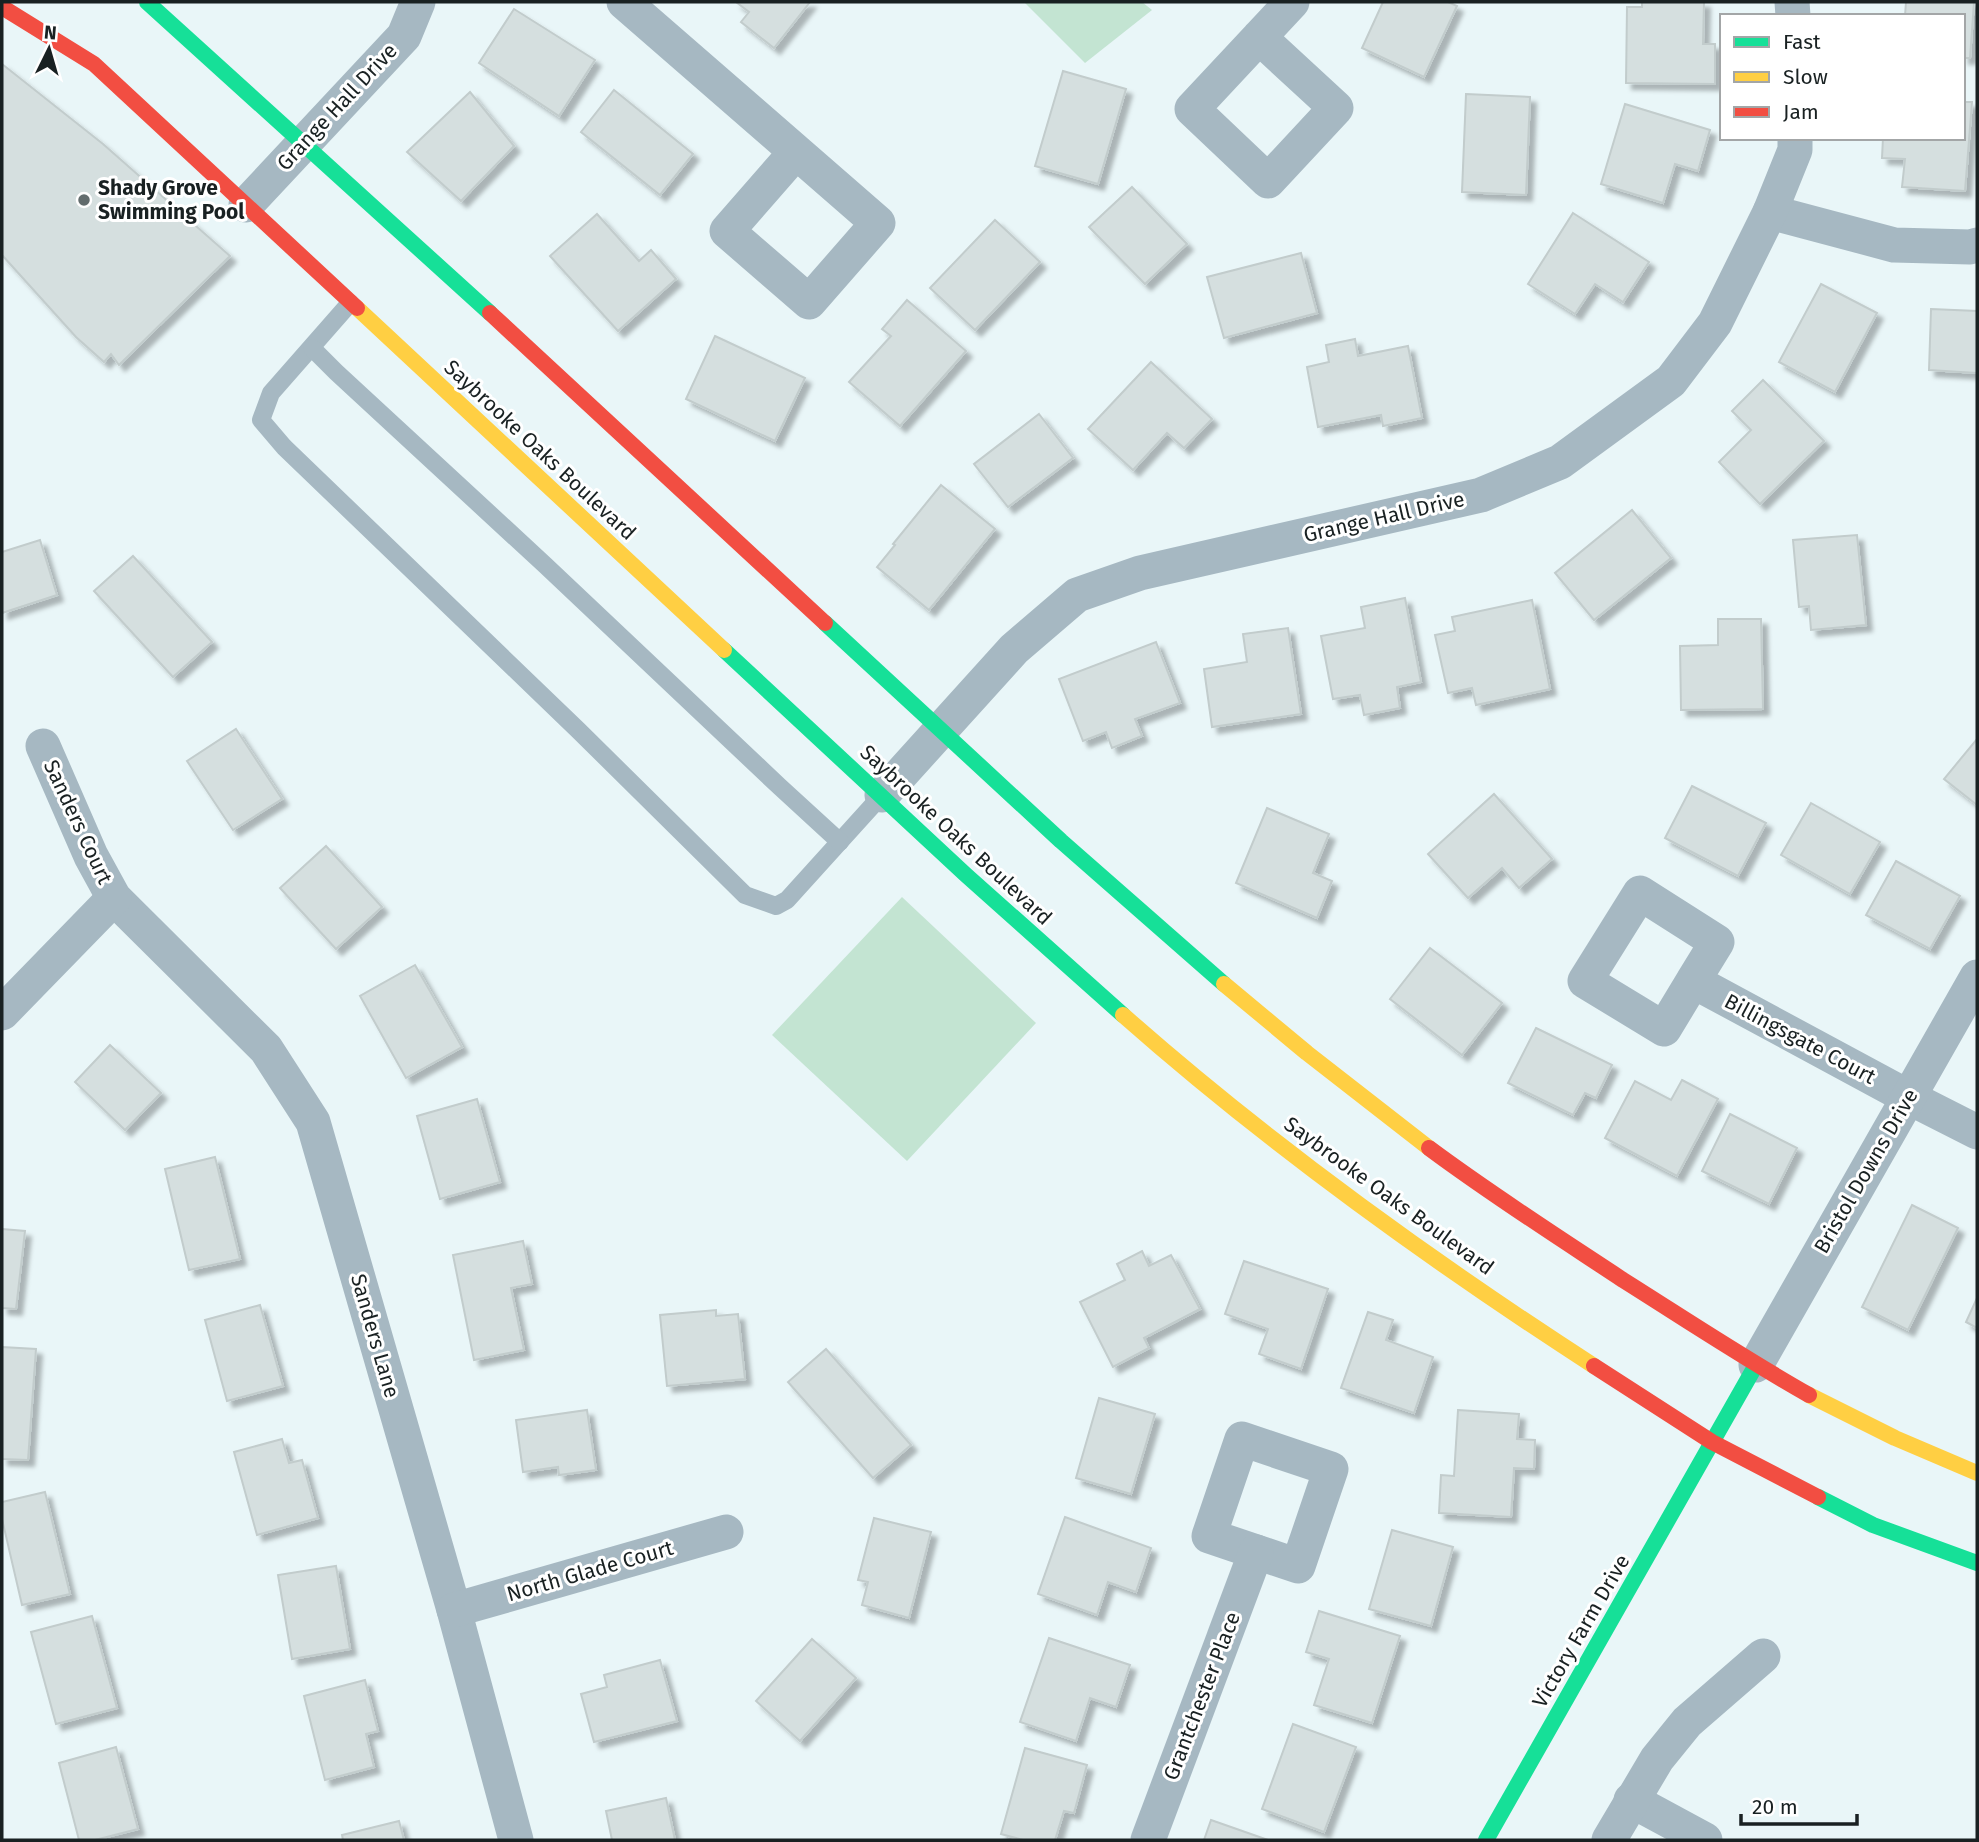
<svg xmlns="http://www.w3.org/2000/svg" width="1979" height="1842" font-family="'Fira Sans',sans-serif">
	<defs>
		<filter id="shadow"><feDropShadow dx="6" dy="6" stdDeviation="2" flood-color="#0004"/></filter>
	</defs>
	<rect width="100%" height="100%" fill="#e9f6f8"/>
	<g fill="#c3e4d2">
		<path d="M1024,2h118l10,8 -67,53z"/>
		<path d="M902,897l134,126 -129,138 -135,-126z"/>
	</g>
	<g fill="#d5dfdf" stroke="#c2cccc" stroke-width="2" filter="url(#shadow)">
		<path d="M736,2h74l-36,46 -33,-26 8,-10z"/>
		<path d="M1383,2h65l9,4 -33,71 -62,-29z"/>
		<path d="M1642,2h62l-1,42h12v40l-89,-1 1,-76h15z"/>
		<path d="M1906,2h68l-4,56h-7v-42h-58z"/>
		<path d="M514,9l81,51 -36,56 -80,-53z"/>
		<path d="M2,64l101,80 127,112 -111,109 -8,-11 -7,8 -28,-25 -74,-82z"/>
		<path d="M1063,71l63,18 -28,95 -63,-18z"/>
		<path d="M614,90l79,64 -33,41 -79,-63z"/>
		<path d="M470,92l44,54 -53,55 -54,-49z"/>
		<path d="M1466,94l64,3 -4,98 -64,-3z"/>
		<path d="M1963,102h9l-7,89 -63,-4 3,-28 -23,-1 1,-20h80z"/>
		<path d="M1625,104l85,26 -12,41 -23,-7 -12,39 -62,-19z"/>
		<path d="M1132,187l55,57 -42,40 -56,-57z"/>
		<path d="M1573,213l76,49 -26,40 -28,-18 -20,30 -47,-30z"/>
		<path d="M597,214l42,47 12,-11 25,29 -58,52 -68,-75z"/>
		<path d="M995,220l45,42 -65,68 -45,-42z"/>
		<path d="M1301,253l16,60 -93,25 -17,-61z"/>
		<path d="M1821,284l56,29 -42,79 -56,-30z"/>
		<path d="M907,300l59,51 -66,75 -51,-44 42,-46 -9,-7z"/>
		<path d="M1931,309l46,2v62l-48,-3z"/>
		<path d="M715,336l90,42 -30,63 -89,-42z"/>
		<path d="M1355,339l3,17 50,-10 14,72 -39,8 -2,-11 -63,12 -11,-60 22,-5 -3,-17z"/>
		<path d="M1151,362l61,57 -28,29 -17,-15 -34,37 -45,-41z"/>
		<path d="M1763,380l61,61 -64,63 -41,-42 32,-32 -19,-19z"/>
		<path d="M1039,414l34,44 -65,49 -34,-43z"/>
		<path d="M941,485l54,44 -66,81 -52,-43 18,-22 -2,-1z"/>
		<path d="M1632,510l39,48 -77,62 -39,-47z"/>
		<path d="M1857,535l9,90 -55,5 -2,-24 -10,1 -6,-67z"/>
		<path d="M40,540l17,55 -55,18v-61z"/>
		<path d="M133,556l79,86 -39,35 -79,-86z"/>
		<path d="M1405,598l16,84 -24,5 3,21 -36,7 -4,-20 -27,4 -12,-63 44,-8 -4,-21z"/>
		<path d="M1532,600l18,89 -74,16 -4,-17 -24,5 -13,-58 20,-4 -3,-14z"/>
		<path d="M1718,619h43l2,90 -82,1 -1,-64 38,-1z"/>
		<path d="M1288,628l13,86 -89,13 -8,-58 43,-7 -4,-28z"/>
		<path d="M1156,642l24,61 -45,16 7,17 -30,12 -6,-16 -23,9 -24,-62z"/>
		<path d="M236,729l46,70 -49,31 -46,-69z"/>
		<path d="M1977,739v66l-33,-26z"/>
		<path d="M1692,786l74,37 -28,53 -73,-38z"/>
		<path d="M1494,794l58,65 -33,29 -17,-20 -34,30 -40,-44z"/>
		<path d="M1811,803l69,39 -30,52 -69,-39z"/>
		<path d="M1267,808l62,26 -16,39 19,8 -15,37 -81,-35z"/>
		<path d="M326,846l56,61 -46,42 -56,-61z"/>
		<path d="M1896,861l64,35 -30,53 -64,-34z"/>
		<path d="M1430,948l72,55 -40,52 -72,-56z"/>
		<path d="M415,965l47,82 -56,31 -46,-82z"/>
		<path d="M1536,1028l76,37 -16,33 -11,-5 -12,22 -65,-32z"/>
		<path d="M110,1045l51,48 -36,37 -50,-48z"/>
		<path d="M1682,1080l36,19 -41,77 -72,-38 30,-57 36,19z"/>
		<path d="M477,1099l23,83 -60,17 -23,-83z"/>
		<path d="M1730,1114l67,34 -28,56 -67,-33z"/>
		<path d="M215,1157l25,102 -51,11 -24,-101z"/>
		<path d="M1912,1205l46,23 -50,102 -46,-23z"/>
		<path d="M2,1229l23,2 -9,78 -14,-1z"/>
		<path d="M523,1241l9,43 -21,4 13,62 -50,10 -21,-105z"/>
		<path d="M1142,1251l7,15 22,-11 29,54 -56,29 5,10 -36,19 -33,-65 45,-22 -8,-16z"/>
		<path d="M1244,1261l84,28 -27,80 -42,-15 9,-25 -43,-15z"/>
		<path d="M1977,1298v30l-11,-6z"/>
		<path d="M260,1305l23,81 -56,15 -22,-81z"/>
		<path d="M716,1310v6l22,-2 7,65 -78,7 -7,-71z"/>
		<path d="M1368,1312l25,8 -7,20 47,17 -19,56 -73,-25z"/>
		<path d="M2,1347l34,2 -8,111 -26,-1z"/>
		<path d="M826,1349l85,96 -38,33 -85,-96z"/>
		<path d="M1099,1398l56,16 -24,80 -55,-16z"/>
		<path d="M587,1410l9,60 -37,5 -1,-8 -35,5 -7,-52z"/>
		<path d="M1458,1410l61,4 -2,25 18,1 -1,29 -20,-1 -3,49 -72,-4 2,-38 13,1z"/>
		<path d="M282,1439l7,24 13,-3 16,58 -61,17 -23,-83z"/>
		<path d="M45,1492l25,102 -48,11 -20,-86v-17z"/>
		<path d="M1065,1517l86,31 -15,44 -28,-10 -11,33 -59,-21z"/>
		<path d="M874,1518l57,14 -22,86 -47,-13 6,-23 -10,-2z"/>
		<path d="M1392,1530l61,17 -22,79 -62,-17z"/>
		<path d="M336,1566l14,83 -58,10 -14,-84z"/>
		<path d="M1319,1611l81,25 -28,87 -58,-18 15,-46 -23,-7z"/>
		<path d="M92,1616l25,92 -61,16 -25,-92z"/>
		<path d="M1049,1638l81,27 -14,42 -26,-9 -14,43 -56,-19z"/>
		<path d="M812,1639l44,39 -56,63 -44,-40z"/>
		<path d="M660,1660l17,61 -83,21 -13,-48 26,-7 -3,-12z"/>
		<path d="M365,1680l13,51 -12,3 8,33 -49,13 -21,-84z"/>
		<path d="M1293,1724l63,23 -32,85 -62,-23z"/>
		<path d="M116,1747l22,82 -43,11h-16l-20,-77z"/>
		<path d="M1025,1748l62,17 -13,48 -10,-2 -9,29h-32l-22,-6z"/>
		<path d="M666,1798l9,42h-63l-6,-29z"/>
		<path d="M1211,1820l57,20h-64z"/>
		<path d="M399,1821l5,19h-61l-1,-5z"/>
	</g>
	<g fill="none" stroke-linecap="round" stroke-linejoin="round">
		<g stroke="#a6b8c2" stroke-width="18">
			<path d="M350,303l-79,90 -10,27 23,27 294,283 167,165 31,11 11,-6 95,-105"/>
			<path d="M312,348l24,24 209,193 235,222 60,55"/>
		</g>
		<g stroke="#a6b8c2" stroke-width="35">
			<path d="M624,2l254,221 -69,79 -82,-71 69,-79"/>
			<path d="M1792,2l1,14"/>
			<path d="M1259,37l77,71 -68,73 -76,-72 100,-107"/>
			<path d="M246,205l158,-169 14,-34"/>
			<path d="M1770,212l124,33 76,2 7,-2"/>
			<path d="M43,746l48,110 23,42 152,151 47,73 141,488 62,230"/>
			<path d="M882,795l132,-146 63,-54 63,-22 341,-78 79,-33 111,-81 44,-58 55,-111 25,-62v-12"/>
			<path d="M1693,981l24,-39 -77,-49 -55,88 79,48 29,-48 215,116 69,35"/>
			<path d="M2,1013l112,-115"/>
			<path d="M1756,1365l221,-388"/>
			<path d="M1242,1439l89,30 -33,97 -89,-30z"/>
			<path d="M454,1610l272,-78"/>
			<path d="M1631,1800l74,40"/>
			<path d="M1148,1840l108,-288"/>
			<path d="M1609,1840l48,-81 30,-37 76,-66"/>
		</g>
		<g stroke="#16e098" stroke-width="16">
			<path d="M147,2l343,311"/>
			<path d="M825,623l236,218 163,143"/>
			<path d="M724,650l242,225 157,140"/>
			<path d="M1818,1497l55,28 104,38"/>
			<path d="M1486,1840l270,-475"/>
		</g>
		<g stroke="#ffcf43" stroke-width="16">
			<path d="M357,308l367,342"/>
			<path d="M1224,984l83,69 122,95"/>
			<path d="M1123,1015c146,129 307,245 471,351"/>
			<path d="M1809,1395l86,43 82,35"/>
		</g>
		<g stroke="#f24e42" stroke-width="16">
			<path d="M2,7l92,57 263,244"/>
			<path d="M490,313l335,310"/>
			<path d="M1429,1148c63,47 129,89 194,132 62,39 122,79 186,115"/>
			<path d="M1594,1366l118,76 106,55"/>
		</g>
	</g>
	<circle fill="#626c6d" stroke="#fff" stroke-width="2.5" cx="84" cy="200" r="7"/>
	<g text-anchor="middle" stroke-width="6" stroke-linejoin="round" paint-order="stroke">
		<g font-size="21" fill="#192122" stroke="#fff">
			<text transform="translate(337 107) rotate(-47)" y="7">Grange Hall Drive</text>
			<text transform="translate(540 450) rotate(43)" y="7">Saybrooke Oaks Boulevard</text>
			<text transform="translate(1384 517) rotate(-13)" y="7">Grange Hall Drive</text>
			<text transform="translate(78 822) rotate(65)" y="7">Sanders Court</text>
			<text transform="translate(956 835) rotate(43)" y="7">Saybrooke Oaks Boulevard</text>
			<text transform="translate(1800 1039) rotate(28)" y="7">Billingsgate Court</text>
			<text transform="translate(1866 1171) rotate(-60)" y="7">Bristol Downs Drive</text>
			<text transform="translate(1389 1196) rotate(36)" y="7">Saybrooke Oaks Boulevard</text>
			<text transform="translate(375 1336) rotate(74)" y="7">Sanders Lane</text>
			<text transform="translate(590 1571) rotate(-16)" y="7">North Glade Court</text>
			<text transform="translate(1581 1631) rotate(-60)" y="7">Victory Farm Drive</text>
			<text transform="translate(1202 1696) rotate(-69)" y="7">Grantchester Place</text>
		</g>
		<g font-size="21" font-weight="bold" fill="#192122" stroke="#fff" text-anchor="start">
			<text x="98" y="195">Shady Grove<tspan x="98" dy="24">Swimming Pool</tspan></text>
		</g>
	</g>
	<rect width="1979" height="1842" fill="none" stroke="#192122" stroke-width="7"/>
	<rect x="1720" y="14" width="245" height="126" fill="#ffffff" stroke="#a3a6a7" stroke-width="2"/>
	<rect x="1734" y="37" width="35" height="10" fill="#16e098" stroke="#a3a6a7" stroke-width="2"/>
	<text x="1783" y="49" font-size="21" fill="#192122">Fast</text>
	<rect x="1734" y="72" width="35" height="10" fill="#ffcf43" stroke="#a3a6a7" stroke-width="2"/>
	<text x="1783" y="84" font-size="21" fill="#192122">Slow</text>
	<rect x="1734" y="107" width="35" height="10" fill="#f24e42" stroke="#a3a6a7" stroke-width="2"/>
	<text x="1783" y="119" font-size="21" fill="#192122">Jam</text>
	<g transform="translate(49 49) rotate(5)" stroke="#ffffff" stroke-width="5" paint-order="stroke">
	<path d="M0-5L12 26L0 18L-12 26Z" fill="#192122"/>
	<text y="-10" font-size="19" font-weight="bold" text-anchor="middle" fill="#192122">N</text>
	</g>
	<path d="M1741 1814v10h116v-10" fill="none" stroke="#192122" stroke-width="3.5"/>
	<text x="1752" y="1814" font-size="21" fill="#192122" stroke="#ffffff" stroke-width="5" paint-order="stroke">20 m</text>
</svg>
